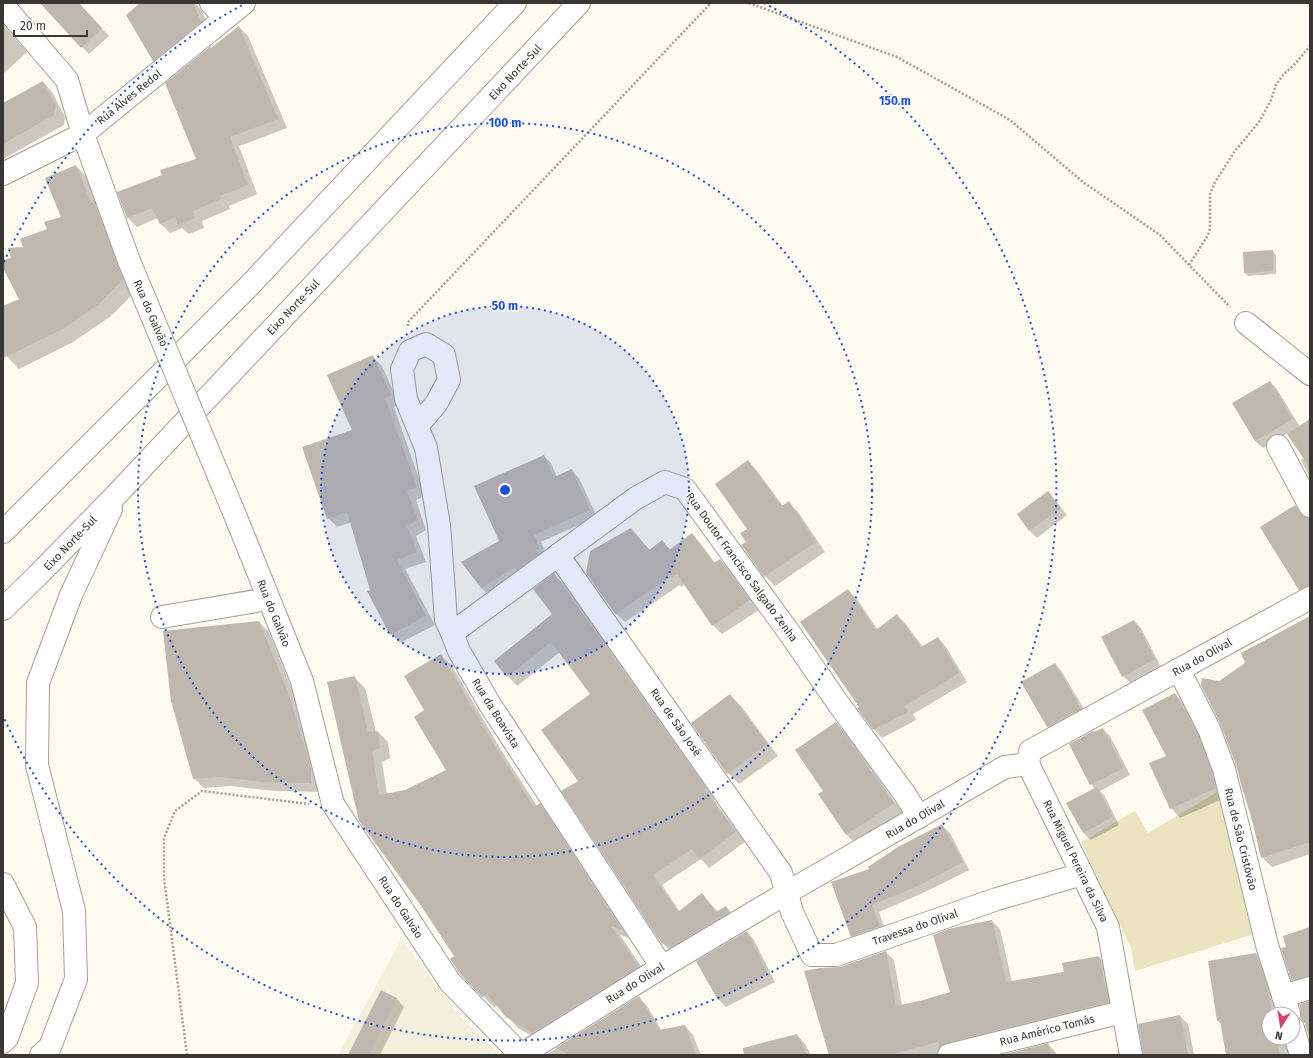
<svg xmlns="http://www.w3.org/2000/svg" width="1313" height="1058" font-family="'Fira Sans',sans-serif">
	<rect width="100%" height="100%" fill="#fdfaef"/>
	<path fill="#f5f0dd" d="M401,940l22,27 37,50 40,38h-162z"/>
	<path fill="#ece4bf" d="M1219,791l35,143 -119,37 -4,-23 -50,-106 54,-31 13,22z"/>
	<g fill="#0003">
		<path d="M55,3h23l31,33 -20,18 -7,-7z"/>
		<path d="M141,3h54l7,8 9,23 -47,38 -11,-11z"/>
		<path d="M3,24l24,28 -24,22z"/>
		<path d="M239,27l9,9 39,92 -48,18 18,48 -28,12 1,3 -28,12 2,7 -15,6 -7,-6 -12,5 -10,-10 -2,-5 -21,9 -10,-10 36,-41 35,-16 14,-111z"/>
		<path d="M43,82l9,10 13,25 -1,8 -61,34v-55z"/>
		<path d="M76,166l12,12 47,114 -24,24 -38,26 -54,27 -16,-17v-45l17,-7 -17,-34v-5l9,-3 50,-41z"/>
		<path d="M1273,251l3,4v19l-28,2 -4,-4z"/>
		<path d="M372,356l10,10 17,38 -5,3 31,89 -9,4 10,30 -10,6 10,26 -21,7 30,56 -35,18 -9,-9 -20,-44 -19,-68 -15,5 -9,-9z"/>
		<path d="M1270,382l7,7 23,38 10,-7v58l-9,-18 3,-2 -16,-25 -25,15 -8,-7z"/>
		<path d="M544,456l7,7 6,14 14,-7 8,8 18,39 -56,25 6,13 -58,40 -8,-7 20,-46z"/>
		<path d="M748,461l9,10 26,35 5,-4 10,10 27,40 -50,34 -10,-10 -18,-34 2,-13z"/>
		<path d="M1048,492l19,23 -30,23 -7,-7 -12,-16z"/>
		<path d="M631,529l19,21 12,-9 9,9 21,-16 9,10 14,19 5,-3 9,9 30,41 -37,24 -9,-9 -28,-41 -4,3 -1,-2 -55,37 -10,-9z"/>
		<path d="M554,575l10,9 152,215 -2,1 31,42 -36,26 -8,-9 -39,26 18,27 22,-18 16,18 8,-5 10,10 -64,36 -10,-11 -82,-161 11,-87 -31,-42 -43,34 -9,-10 46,-61z"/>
		<path d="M848,590l9,9 21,31 18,-15 9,8 18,24 15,-9 8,9 21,35 -54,32 3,6 -34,18 -8,-9 -13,-22z"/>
		<path d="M1310,617v237l-38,13 -10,-10 -43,-175z"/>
		<path d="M1134,621l7,7 20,39 -31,16 -7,-7z"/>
		<path d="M259,622l10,10 29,72 22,88 -45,-1 -45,-5 -26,2 -10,-10z"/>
		<path d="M441,656l11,10 49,84 36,56 3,-1 10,10 81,124 -11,-4 29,43 -105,65 -26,-15 -21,-23 -3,2 -33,-33 -6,-18 -35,-52 -60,-83 -6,-144 11,11 11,44h2l10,10 2,16 -8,4 5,32 19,-4 42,-19 -23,-60z"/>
		<path d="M1055,664l7,8 26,44 -33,18 -7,-7 -26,-44z"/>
		<path d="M1175,694l9,10 15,28 26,66 -45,20 -9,-10 -4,-52z"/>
		<path d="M730,695l11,11 37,50 -39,28 -11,-11z"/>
		<path d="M836,723l10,10 57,80 -47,31 -9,-9 -23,-44z"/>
		<path d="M1102,729l8,7 20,39 -30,16 4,4 15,30 -28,15 -8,-7 12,-44 -4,-5 4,-51z"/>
		<path d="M942,826l8,7 19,37 -44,22 -46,20 8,22 -28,9 -8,-7 19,-67z"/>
		<path d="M992,921l8,8 12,53 53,-9 34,-16 8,8 9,46 -168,44h-118l10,-87 46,-16 8,8 8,46 21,-5 29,-9z"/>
		<path d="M1310,928v59l-8,3 -10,-10 -10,-31 5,-1z"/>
		<path d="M747,932l7,8 21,42 -49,25 -7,-7 -22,-38z"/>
		<path d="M1256,954l7,7 17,53h-11v24h19l4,17h-65l-6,-31 -3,-3z"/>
		<path d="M381,991l16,8 7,8 -24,48h-31z"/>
		<path d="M639,997l8,9 15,25 23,-5 8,9 8,20h-155z"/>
		<path d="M1180,1016l8,8 6,31h-49z"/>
		<path d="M797,1035l8,9 6,11h-70l30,-9z"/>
		<path d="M1048,1044l8,9 1,2h-52z"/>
	</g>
	<g fill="#bfb8ae">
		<path d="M40,3h39l23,25 -21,20z"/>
		<path d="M140,3h53l8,19 -48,39 -27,-46z"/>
		<path d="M239,26l39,93 -48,18 18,48 -28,11 1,3 -28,12 2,7 -17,7 -3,-8 -15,7 -8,-16 -25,10 -10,-26 45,-17 -2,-5 36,-11 -31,-76 46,-37v2z"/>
		<path d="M43,81l13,25 -2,9 -51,29v-41z"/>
		<path d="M76,165l15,38 3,-1 29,77 -24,25 -38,26 -58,28v-52l16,-7 -16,-31v-8l8,-2 -3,-10 15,-1 -3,-8 27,-10 -3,-7 17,-5 -16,-39z"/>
		<path d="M1273,250v21l-29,2 -1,-21z"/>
		<path d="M373,355l18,40 -6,3 32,89 -10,4 11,29 -11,6 10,26 -20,8 29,56 -36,19 -23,-44 3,-1 -23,-78 -20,7 -25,-72 50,-17 -25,-55z"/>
		<path d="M1270,381l23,38 -38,22 -23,-38z"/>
		<path d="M1310,419v49l-23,-34z"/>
		<path d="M544,455l10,22 18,-8 18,41 -56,25 6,13 -4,2 3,4 -22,16 -2,-3 -34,21 -20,-26 38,-21 -25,-55z"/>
		<path d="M748,460l34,46 7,-5 27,41 -52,35 -23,-32 5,-3 -6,-9 7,-4 -32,-45z"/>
		<path d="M1048,491l13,17 -32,23 -12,-17z"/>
		<path d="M1295,505l8,11 7,2v68l-11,4 -39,-63z"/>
		<path d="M631,528l18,22 13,-10 7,10 23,-17 22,30 6,-4 30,41 -38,26 -35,-52 -6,4 -1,-1 -55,37 -29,-41 4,-22z"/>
		<path d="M554,573l153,216 -2,1 31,42 -37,27 -7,-10 -39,26 25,37 24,-19 14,19 10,-6 3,6 -58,35 -10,-4 -100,-152 17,-10 -37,-51 49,-36 -39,-52 -44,35 -13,-16 58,-47 -19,-25z"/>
		<path d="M848,589l28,41 21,-16 24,33 17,-10 21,36 -54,33 3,6 -35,18 -16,-22 2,-1 -59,-85z"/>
		<path d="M1310,616v226l-49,16 -9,-38 -11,-36 -5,-19 -16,-42 -19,-38 1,-7 17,3 26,-18 -4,-10z"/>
		<path d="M1134,620l21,39 -33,18 -21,-40z"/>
		<path d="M259,621l30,74 22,74v14l-47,-1 -44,-5 -27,2 -22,-78 -8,-70z"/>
		<path d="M441,654l49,84 30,47 14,22 6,-4 82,127 -11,-4 28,41 -107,66 -26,-16 -19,-23 -5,3 -22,-23 -10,-15 4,-3 -34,-52 -61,-83 -32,-139 28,-6 13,56 10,-1 2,17 -8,3 7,44 26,-5 41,-20 -32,-53 10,-7 -20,-34z"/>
		<path d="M1055,663l26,46 -34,18 -26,-45z"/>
		<path d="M1175,693l23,41 14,39 4,15 -46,21 -21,-46 17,-7 -24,-46z"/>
		<path d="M730,694l38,50 -41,30 -36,-51z"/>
		<path d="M836,722l58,81 -48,32 -28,-41 5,-3 -28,-41z"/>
		<path d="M1103,728l21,40 -34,17 -21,-41 24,-13 1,1z"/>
		<path d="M1097,787l16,30 -30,16 -17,-30z"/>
		<path d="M942,824l21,38 -45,24 -46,19 8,21 -29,11 -20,-55 38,-13 -1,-2 30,-20z"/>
		<path d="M992,920l14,62 58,-10 -2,-9 37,-7 10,46 -163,41 -5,3 -2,3 -1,-7 -49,13h-60l-25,-84 16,-3 20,-1 46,-16 10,55 27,-6 27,-8 -17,-57 15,-6z"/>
		<path d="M1310,927v49l-19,4 -10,-32 5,-1 -3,-11z"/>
		<path d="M747,931l21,43 -50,26 -22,-39z"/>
		<path d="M1256,953l11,32 5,29h-3v24h8l3,17h-54l-6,-35 -3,1 -9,-60z"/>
		<path d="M381,990l16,8 -28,57h-21z"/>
		<path d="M639,996l20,34 26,-5 11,30h-127l-13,-7z"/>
		<path d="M1310,1001v36h-1l-4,-13 -4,-6v-7l-2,-7z"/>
		<path d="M1180,1015l8,40h-45l-5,-31z"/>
		<path d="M797,1034l10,21h-63l-1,-7z"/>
		<path d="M1048,1043l3,12h-50z"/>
	</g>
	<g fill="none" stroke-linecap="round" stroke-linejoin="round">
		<g stroke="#a3a096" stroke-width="24">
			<g id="street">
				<path d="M211,3l14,15"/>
				<path d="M3,5l64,75 16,54 46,127"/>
				<path d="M3,174l80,-40 161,-131"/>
				<path d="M1246,323l64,51"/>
				<path d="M417,426l19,-22 13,-24 -5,-25 -18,-11 -16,7 -8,18 4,30 20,49 13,77 7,95 6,13 7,18 30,52 173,264"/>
				<path d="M1278,446l32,60"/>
				<path d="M235,515l67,166 31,123 117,178 71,73"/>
				<path d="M558,555l223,318 11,39 20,43h24l161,-56 85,-25"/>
				<path d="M162,617l106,-18"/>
				<path d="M452,633l184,-135 29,-16 20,7 103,142 52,75 64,87 15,24"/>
				<path d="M1179,670l30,59 15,40 43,176 22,69"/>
				<path d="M1028,764l80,163 23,128"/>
				<path d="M1283,996l27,-8"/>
				<path d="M1293,1028l8,27"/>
				<path d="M521,1055l141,-88 126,-75 217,-125 23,-3 2,-13 280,-153"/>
				<path d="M949,1055l173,-43"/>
			</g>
		</g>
		<g stroke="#a3a096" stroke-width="24">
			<g id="highway">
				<path d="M3,532l246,-246 266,-283"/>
				<path d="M3,609l34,-33 81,-83 461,-490"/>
				<path d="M3,884l22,43 2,56 -20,55 -4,4"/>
				<path d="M41,1055l9,-8 26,-68 -2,-68 -37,-146 1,-82 33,-88 40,-86"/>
			</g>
		</g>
		<g stroke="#a19f97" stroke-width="2.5" stroke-dasharray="2 2" stroke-linecap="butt">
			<path d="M749,3l148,54 113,63 73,62 77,53 70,72"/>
			<path d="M1189,265l19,-30 2,-6v-35l5,-12 20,-31 24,-29 12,-22 5,-15 7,-10 12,-11 15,-18"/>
			<path d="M408,326v-4l303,-319"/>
			<path d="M187,1055l-23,-177v-40l11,-27 27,-20 107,13"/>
		</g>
		<use href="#street" stroke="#fff" stroke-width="22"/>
		<use href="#highway" stroke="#fff" stroke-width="22"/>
		<g stroke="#a3a096" stroke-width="24" stroke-linecap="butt">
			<path id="street-bridge" d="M129,261l106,254"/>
		</g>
		<use href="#street-bridge" stroke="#fff" stroke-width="22"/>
	</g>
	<circle cx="505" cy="490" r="184" fill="#1d4ed8" fill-opacity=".12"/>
	<g fill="none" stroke="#1d4ed8" stroke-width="2" stroke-dasharray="2 4">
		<circle cx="505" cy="490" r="184"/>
		<circle cx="505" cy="490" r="367"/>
		<path d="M4 262A551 551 0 0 1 246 3M764 3A551 551 0 1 1 4 718"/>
	</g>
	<g text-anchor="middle" stroke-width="3" stroke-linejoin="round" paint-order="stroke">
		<g font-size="11" fill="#383733" stroke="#fff">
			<text transform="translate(515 72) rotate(-47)" y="4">Eixo Norte-Sul</text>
			<text transform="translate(129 97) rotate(-39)" y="4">Rua Alves Redol</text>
			<text transform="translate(293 307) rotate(-47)" y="4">Eixo Norte-Sul</text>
			<text transform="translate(151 313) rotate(67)" y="4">Rua do Galvão</text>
			<text transform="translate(70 543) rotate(-46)" y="4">Eixo Norte-Sul</text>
			<text transform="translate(742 567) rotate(54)" y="4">Rua Doutor Francisco Salgado Zenha</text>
			<text transform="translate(274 613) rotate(68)" y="4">Rua do Galvão</text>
			<text transform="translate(1202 657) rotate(-29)" y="4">Rua do Olival</text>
			<text transform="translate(496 713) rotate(58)" y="4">Rua da Boavista</text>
			<text transform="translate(676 722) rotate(55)" y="4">Rua de São José</text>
			<text transform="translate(915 819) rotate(-30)" y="4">Rua do Olival</text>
			<text transform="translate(1241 839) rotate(76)" y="4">Rua de São Cristóvão</text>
			<text transform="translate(1076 861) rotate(64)" y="4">Rua Miguel Pereira da Silva</text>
			<text transform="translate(401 907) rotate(57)" y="4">Rua do Galvão</text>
			<text transform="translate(915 927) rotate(-19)" y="4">Travessa do Olival</text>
			<text transform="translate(635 983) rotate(-32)" y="4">Rua do Olival</text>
			<text transform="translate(1047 1030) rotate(-14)" y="4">Rua Américo Tomás</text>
		</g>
	</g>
	<circle cx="505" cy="490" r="6" fill="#1d4ed8" stroke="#fff" stroke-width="2"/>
	<g font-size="12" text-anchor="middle" font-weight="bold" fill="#1d4ed8" stroke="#fff" stroke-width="3" stroke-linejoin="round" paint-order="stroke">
		<text x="895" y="105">150 m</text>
		<text x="505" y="127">100 m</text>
		<text x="505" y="310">50 m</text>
	</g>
	<rect width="1313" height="1058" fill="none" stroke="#383733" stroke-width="8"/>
	<g transform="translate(1281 1026) rotate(192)"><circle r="19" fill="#ffffff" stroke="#afafad"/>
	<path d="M0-3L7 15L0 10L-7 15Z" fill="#d24571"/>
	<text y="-6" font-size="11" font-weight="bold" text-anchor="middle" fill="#383733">N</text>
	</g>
	<path d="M14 30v6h73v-6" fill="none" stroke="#383733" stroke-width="2"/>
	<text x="20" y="30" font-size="12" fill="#383733" stroke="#ffffff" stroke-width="3" paint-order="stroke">20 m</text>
</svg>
